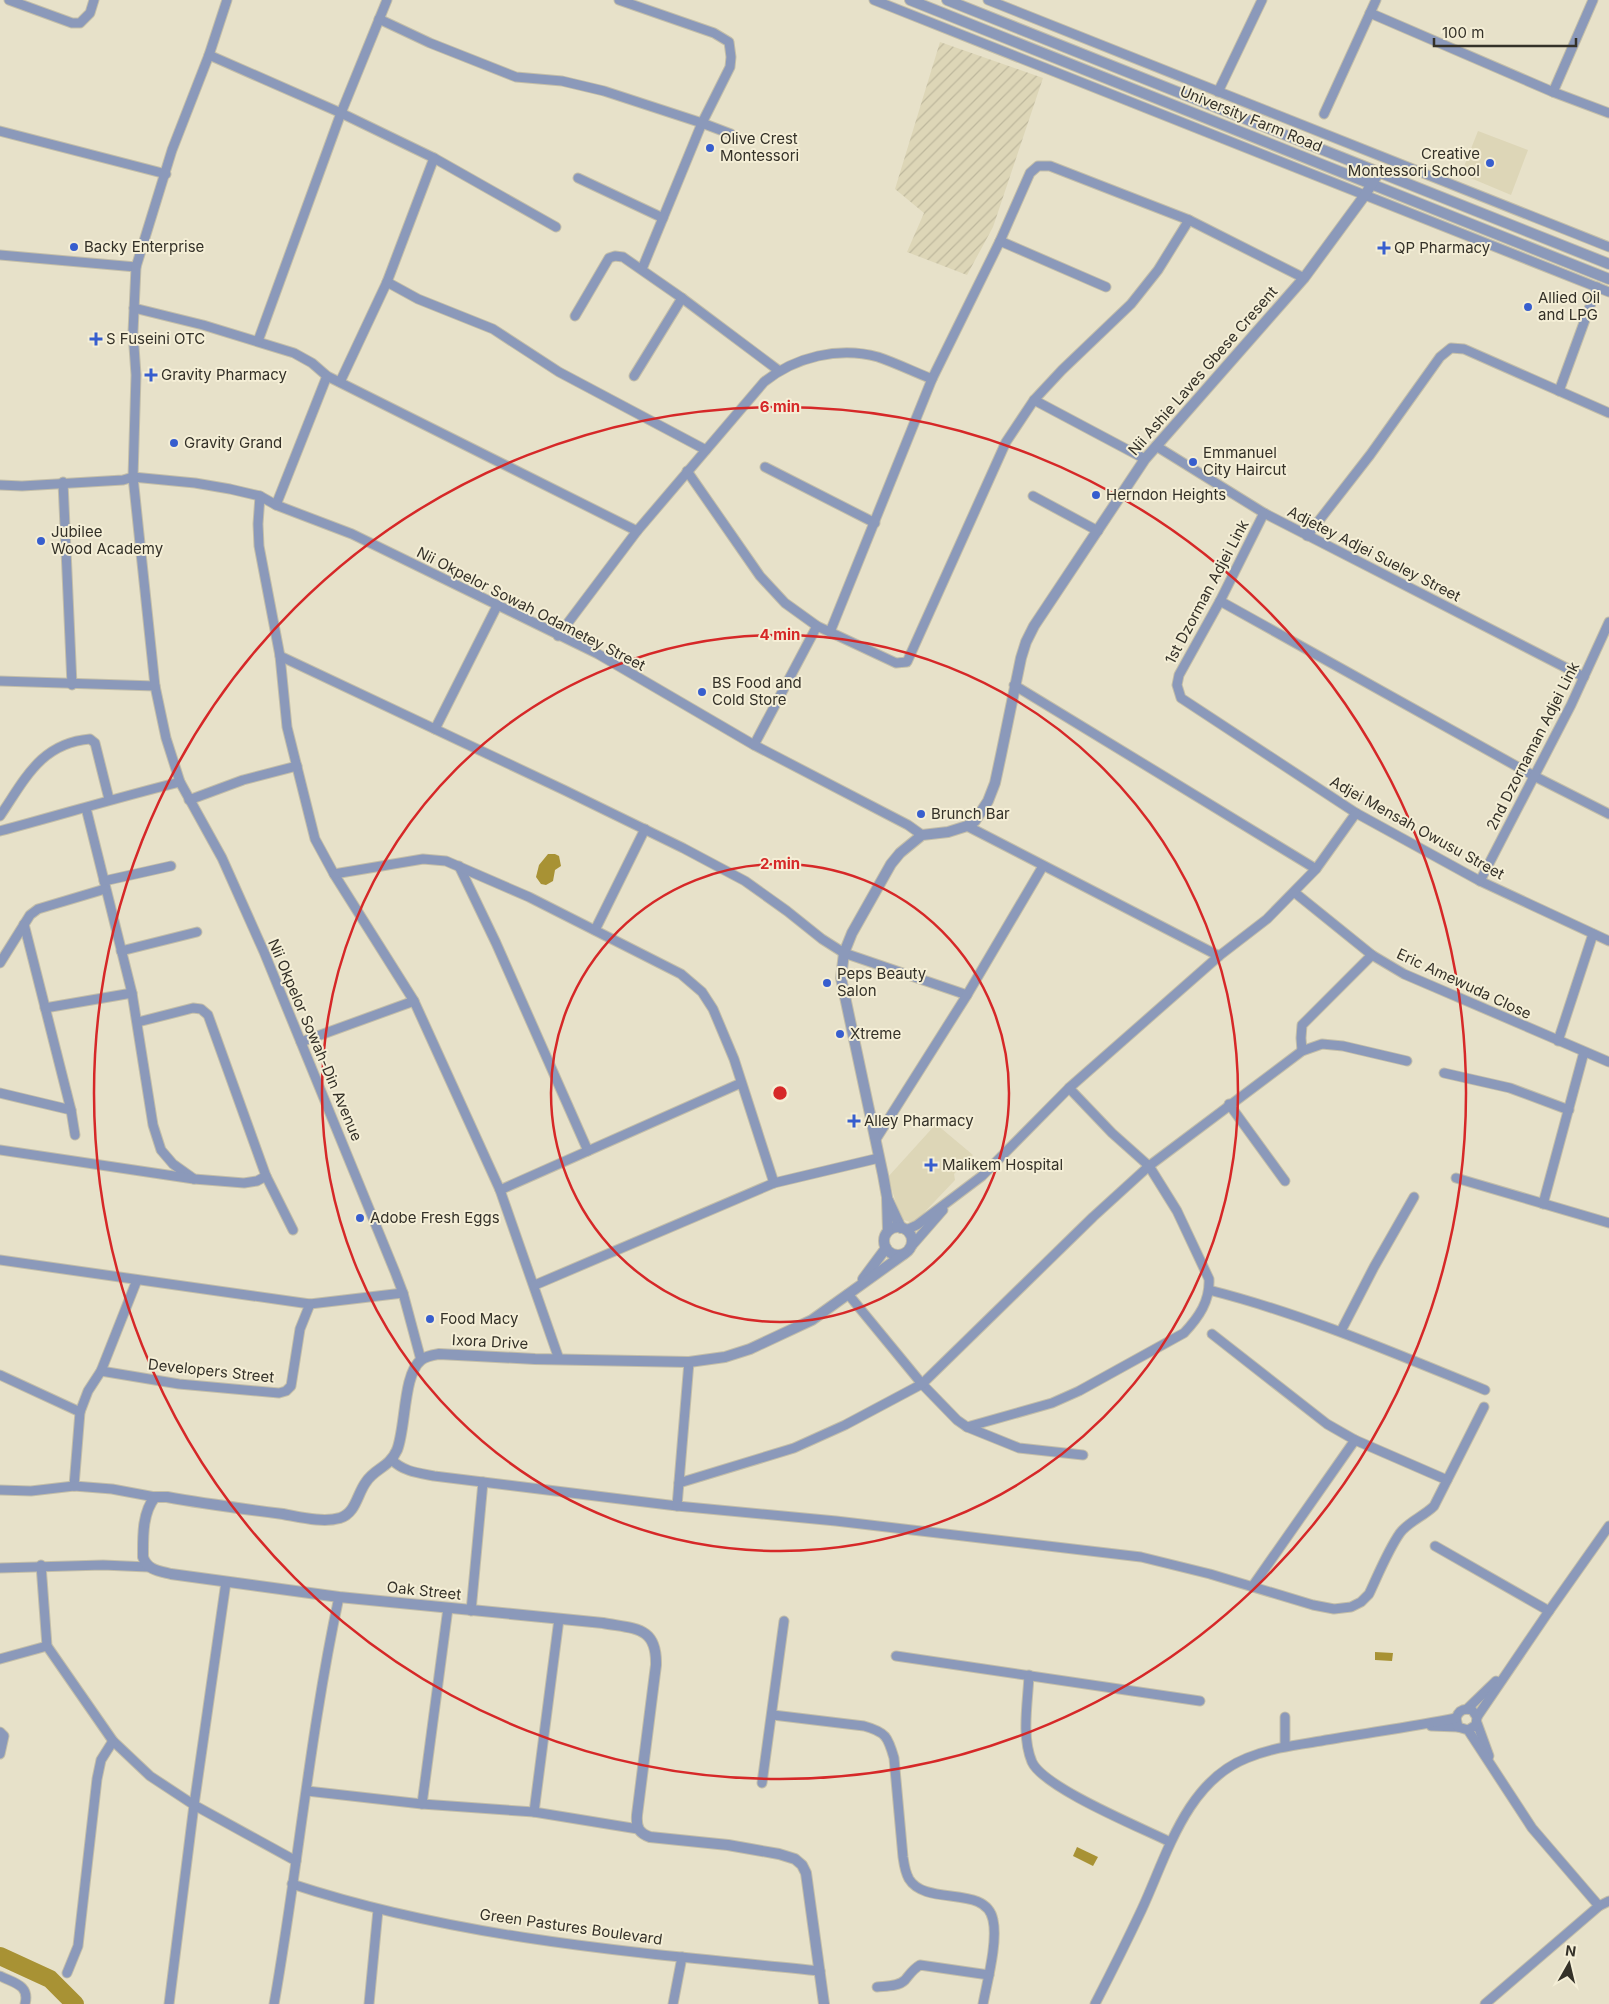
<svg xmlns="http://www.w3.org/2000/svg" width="1609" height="2004" font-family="Inter,sans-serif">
	<defs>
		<pattern id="industrial-furrows" width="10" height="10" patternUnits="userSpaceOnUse" patternTransform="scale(1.25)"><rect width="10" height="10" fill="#ddd6b7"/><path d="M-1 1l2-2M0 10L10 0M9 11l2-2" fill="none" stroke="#beb89d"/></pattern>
	</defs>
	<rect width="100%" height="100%" fill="#e7e1c9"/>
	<g fill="#ddd6b7">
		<path d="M1478,131l50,19 -17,45 -50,-21z"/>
		<path d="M936,1124l37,31 -19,19 1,6 -38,40 -7,2 -9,-3 -13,-42z"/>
	</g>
	<path fill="url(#industrial-furrows)" d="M940,42l103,36 -50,149 -26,48 -60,-23 17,-39 -29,-24z"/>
	<g fill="#a89234">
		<path d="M548,854h7l4,2 2,10 -6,4 -2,11 -7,4 -5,-1 -5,-7 3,-12z"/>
		<path d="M1375,1652l18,1 -1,8 -17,-1z"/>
		<path d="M1077,1847l21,10 -5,9 -20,-10z"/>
	</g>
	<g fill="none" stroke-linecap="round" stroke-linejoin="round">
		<path stroke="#a89234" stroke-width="18" d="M0,1956l50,23 25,25"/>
		<g stroke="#c3bea9" stroke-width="11">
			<g id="minor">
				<path d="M9,0l63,23h8l10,-10 4,-13"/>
				<path d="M619,0l95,33 15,9 2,15 -1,10 -28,56 -60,146"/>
				<path d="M874,0l735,292"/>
				<path d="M988,0l621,247"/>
				<path d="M1370,13l183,79 56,21"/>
				<path d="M379,19l51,24 86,34 46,4 42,10 98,32 29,11"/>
				<path d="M209,55l132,58 93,45 122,69"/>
				<path d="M1218,92l44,-92"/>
				<path d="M1553,92l40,-92"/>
				<path d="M1324,114l52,-114"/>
				<path d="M0,131l166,43"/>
				<path d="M578,178l85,40"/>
				<path d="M1000,241l106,46"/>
				<path d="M0,255l136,12"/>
				<path d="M387,282l31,17 75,30 66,43 147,78"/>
				<path d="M134,308l69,17 91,28 18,10 15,13 310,155"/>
				<path d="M575,316l34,-58 6,-2 8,1 59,41 96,72"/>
				<path d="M258,341l83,-228 46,-113"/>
				<path d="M634,376l48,-78"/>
				<path d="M340,382l47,-100 47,-124"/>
				<path d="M1559,391l38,-104"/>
				<path d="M1034,400l111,59"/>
				<path d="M1156,446l108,67 320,164"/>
				<path d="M765,467l110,56"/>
				<path d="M687,471l73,105 25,27 32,23 79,37 11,-1 99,-220 28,-42 28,-30 69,-66 27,-34 31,-50"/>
				<path d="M63,482l9,203"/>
				<path d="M0,485l22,1 101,-6 10,-3 62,6 35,6 30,7 16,9 76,29 246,120 156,91 154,80 14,10"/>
				<path d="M260,496l-2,28 1,22 21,110 7,71 28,112 19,35 80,127 86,189 59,169"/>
				<path d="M1033,496l65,35"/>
				<path d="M276,505l51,-129"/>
				<path d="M1264,513l-44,88 -41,74 -2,10 4,13 175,115 124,68 129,60"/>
				<path d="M1307,536l63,-81 70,-98 11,-9 13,1 145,64"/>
				<path d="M1220,601l316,176 73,37"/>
				<path d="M830,632l102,-253 68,-138 30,-68 8,-7h12l139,54 115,58"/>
				<path d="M558,636l79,-105 127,-149c31,-25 75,-36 114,-25 18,6 36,15 54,22"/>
				<path d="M280,656l284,134 119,58 62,33 42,30 35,28 22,14 123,42"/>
				<path d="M0,681l155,5 11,52 14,44 42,76 42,94 131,320 8,21 18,67"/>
				<path d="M1014,685l302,184"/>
				<path d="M155,686l-22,-209 3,-102 -3,-43 3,-65 36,-117 37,-95 18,-55"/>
				<path d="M435,729l62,-123"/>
				<path d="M754,745l63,-119"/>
				<path d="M189,800l54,-20 54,-14"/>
				<path d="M86,808l46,185 21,132 8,25 12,14 21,15"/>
				<path d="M0,816c25,-37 41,-73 90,-77l5,4 14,56"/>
				<path d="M967,826l252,130"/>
				<path d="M0,831c60,-16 119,-34 180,-49"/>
				<path d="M459,866l37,77 92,208"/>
				<path d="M334,874l89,-15 23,2 83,36 152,77 21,18 11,17 21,50 40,124"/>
				<path d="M104,881l67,-15"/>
				<path d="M1480,881l91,-176 38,-83"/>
				<path d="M1294,892l78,63 32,19 205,88"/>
				<path d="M24,924l47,186 4,25"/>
				<path d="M595,930l50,-101"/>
				<path d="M121,951l76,-19"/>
				<path d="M0,963l30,-48 8,-6 67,-20"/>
				<path d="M45,1008l87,-15"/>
				<path d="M138,1022l55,-14 8,1 7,6 58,161 27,54"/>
				<path d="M1558,1041l35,-107"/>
				<path d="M301,1042l113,-41"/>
				<path d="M1302,1051l-1,-13 1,-13 70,-70"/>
				<path d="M1444,1073l66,15 59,22"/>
				<path d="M0,1093l71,17"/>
				<path d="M1229,1104l56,77"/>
				<path d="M876,1139l91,-144 76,-129"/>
				<path d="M0,1150l194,29 50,4 13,-2 9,-5"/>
				<path d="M1456,1178l153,45"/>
				<path d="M500,1190l241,-107"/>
				<path d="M1543,1204l41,-152"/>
				<path d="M906,1230l11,-5 65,-49 87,-88 150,-132 48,-37 49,-50 40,-56"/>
				<path d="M909,1249l34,-39"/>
				<path d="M0,1260l310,44 93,-11"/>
				<path d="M535,1285l239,-102 105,-25"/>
				<path d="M1209,1290c95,24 185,63 276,100"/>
				<path d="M848,1294l74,90 35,36 10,7 52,21 64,7"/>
				<path d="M1341,1331l33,-64 40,-70"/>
				<path d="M1212,1334l115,90 28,16 92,40"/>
				<path d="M101,1371l78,13 100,9 7,-2 5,-5 9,-57 10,-25"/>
				<path d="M0,1375l80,37"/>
				<path d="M967,1427l85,-24 27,-12 105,-58c15,-16 26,-32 25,-54l-32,-68 -28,-45 -37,-33 -43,-45"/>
				<path d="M392,1460c12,12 27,13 42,16l243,30 159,15 305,36 69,17 103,31 21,4 17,-2 10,-5 8,-8c9,-19 19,-44 31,-61 8,-11 24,-17 34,-27l50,-99"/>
				<path d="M679,1483l115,-35 51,-23 77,-41 171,-167 56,-51 153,-115 20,-7 21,2 64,15"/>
				<path d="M74,1486l6,-74 8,-21 13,-20 36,-91"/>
				<path d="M0,1490l31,1 43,-5 38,3 43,8"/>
				<path d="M677,1506l12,-144"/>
				<path d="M1435,1546l114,65"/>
				<path d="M41,1565l6,81 66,95 37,35 44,29 102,56"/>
				<path d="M0,1568l103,-3 45,2"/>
				<path d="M1252,1587l103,-147"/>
				<path d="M471,1611l12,-129"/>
				<path d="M896,1656l304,45"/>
				<path d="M0,1659l47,-13"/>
				<path d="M1029,1675c-1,27 -8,61 3,87 12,26 110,66 138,80"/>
				<path d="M1467,1709l29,-28"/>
				<path d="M773,1715l91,11c22,6 24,11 30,32l9,99c1,7 2,15 6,22 17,28 77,5 84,41 5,22 -6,62 -10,84"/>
				<path d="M1285,1717v29"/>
				<path d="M1477,1717l72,-106 60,-85"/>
				<path d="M1477,1723l12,33"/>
				<path d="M1431,1726l27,1"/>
				<path d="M1468,1730l8,-5 1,-8 -5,-7c-8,-2 -13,0 -16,8l2,9 10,3 64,98 67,78 -114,98"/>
				<path d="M0,1732l4,4 -4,18"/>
				<path d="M762,1783l22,-162"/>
				<path d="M307,1791l115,13 112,8 104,17"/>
				<path d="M422,1804l26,-196"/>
				<path d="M534,1812l25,-193"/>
				<path d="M292,1884c170,56 351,69 528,87"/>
				<path d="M1599,1906l10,-5"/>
				<path d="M67,1973l11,-27 19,-167 4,-19 12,-19"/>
				<path d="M0,1976c14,7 30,9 25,28"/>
				<path d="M877,1987c9,-1 21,0 28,-7 5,-6 8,-11 15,-15l69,10"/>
				<path d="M169,2004l25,-199 32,-223"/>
				<path d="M274,2004c24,-135 36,-273 65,-407"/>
				<path d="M369,2004l9,-94"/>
				<path d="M673,2004l9,-47"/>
				<path d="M1095,2004c16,-31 32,-63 47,-95 25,-54 44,-127 105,-151 24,-10 49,-13 74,-17 45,-8 90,-14 135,-23"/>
			</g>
		</g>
		<g stroke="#c3bea9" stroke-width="12">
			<g id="tertiary">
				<path d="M910,0l699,279"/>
				<path d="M947,0l662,264"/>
				<path d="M888,1200l13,28"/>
				<circle cx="898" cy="1241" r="14"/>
				<path d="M888,1231l-1,-34 -4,-22 -42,-197 3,-25 8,-20 39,-69 9,-11 22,-18 26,-3 19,-6 8,-5 13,-20 7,-18 6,-28 20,-97 5,-16 8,-16 111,-167 159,-181 61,-83 14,-23"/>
				<path d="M863,1279l23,-31"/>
				<path d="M824,2004l-18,-131 -4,-8 -7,-6 -16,-5 -51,-9 -78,-8c-11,-4 -14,-9 -13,-22l19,-150c1,-39 -21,-36 -53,-42l-264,-26 -168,-23c-12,-3 -24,-4 -28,-17 0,-20 -1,-44 12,-60h12c38,7 77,12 116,17 17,3 40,9 57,4 16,-5 17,-24 26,-36 9,-14 23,-14 31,-32 9,-22 6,-76 24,-90 5,-4 12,-5 18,-6l96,5 154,3 36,-5 25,-8 62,-29 92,-66"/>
			</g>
		</g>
		<use href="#minor" stroke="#8b99ba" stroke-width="9"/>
		<use href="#tertiary" stroke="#8b99ba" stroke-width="10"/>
	</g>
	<g fill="none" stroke="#d62828" stroke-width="2.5">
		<circle cx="780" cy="1093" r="229"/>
		<circle cx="780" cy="1093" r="458"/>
		<circle cx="780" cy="1093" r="686"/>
	</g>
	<g fill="#375ece" stroke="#f4eed6" stroke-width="2">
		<circle cx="710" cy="148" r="5"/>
		<circle cx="1490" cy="163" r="5"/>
		<circle cx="74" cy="247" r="5"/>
		<path d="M1381.5 240.5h5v5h5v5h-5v5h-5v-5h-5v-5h5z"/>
		<circle cx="1528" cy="307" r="5"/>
		<path d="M93.5 331.5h5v5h5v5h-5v5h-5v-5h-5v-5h5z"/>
		<path d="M148.5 367.5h5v5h5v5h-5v5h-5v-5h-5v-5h5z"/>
		<circle cx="174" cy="443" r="5"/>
		<circle cx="1193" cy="462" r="5"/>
		<circle cx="1096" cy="495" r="5"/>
		<circle cx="41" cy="541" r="5"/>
		<circle cx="702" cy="692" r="5"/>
		<circle cx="921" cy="814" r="5"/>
		<circle cx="827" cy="983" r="5"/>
		<circle cx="840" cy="1034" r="5"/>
		<path d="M851.5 1113.5h5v5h5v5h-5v5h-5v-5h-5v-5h5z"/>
		<path d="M928.5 1157.5h5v5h5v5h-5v5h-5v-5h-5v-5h5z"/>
		<circle cx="360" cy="1218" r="5"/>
		<circle cx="430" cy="1319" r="5"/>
	</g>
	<g text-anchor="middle" stroke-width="4" stroke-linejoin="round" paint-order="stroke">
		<g font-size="15" fill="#343128" stroke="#f4eed6">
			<text transform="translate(1251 119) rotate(22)" y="5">University Farm Road</text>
			<text transform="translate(1203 371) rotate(-49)" y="5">Nii Ashie Laves Gbese Cresent</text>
			<text transform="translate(1374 554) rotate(27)" y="5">Adjetey Adjei Sueley Street</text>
			<text transform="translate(1207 592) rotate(-62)" y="5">1st Dzorman Adjei Link</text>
			<text transform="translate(531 609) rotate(27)" y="5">Nii Okpelor Sowah Odametey Street</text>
			<text transform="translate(1533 746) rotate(-63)" y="5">2nd Dzornaman Adjei Link</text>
			<text transform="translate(1417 828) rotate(29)" y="5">Adjei Mensah Owusu Street</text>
			<text transform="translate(1464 984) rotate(25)" y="5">Eric Amewuda Close</text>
			<text transform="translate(315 1040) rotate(67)" y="5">Nii Okpelor Sowah-Din Avenue</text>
			<text transform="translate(490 1342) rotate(3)" y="5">Ixora Drive</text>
			<text transform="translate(211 1371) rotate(6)" y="5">Developers Street</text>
			<text transform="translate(424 1591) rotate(6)" y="5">Oak Street</text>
			<text transform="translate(571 1927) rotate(8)" y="5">Green Pastures Boulevard</text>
		</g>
		<g font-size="15" fill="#343128" stroke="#f4eed6" text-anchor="start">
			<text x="720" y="144">Olive Crest<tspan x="720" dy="17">Montessori</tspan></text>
			<text x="1480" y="159" text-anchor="end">Creative<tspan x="1480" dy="17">Montessori School</tspan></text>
			<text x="84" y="252">Backy Enterprise</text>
			<text x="1394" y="253">QP Pharmacy</text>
			<text x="1538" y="303">Allied Oil<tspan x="1538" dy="17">and LPG</tspan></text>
			<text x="106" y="344">S Fuseini OTC</text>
			<text x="161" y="380">Gravity Pharmacy</text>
			<text x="184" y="448">Gravity Grand</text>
			<text x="1203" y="458">Emmanuel<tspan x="1203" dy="17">City Haircut</tspan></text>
			<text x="1106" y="500">Herndon Heights</text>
			<text x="51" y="537">Jubilee<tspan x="51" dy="17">Wood Academy</tspan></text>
			<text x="712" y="688">BS Food and<tspan x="712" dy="17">Cold Store</tspan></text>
			<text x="931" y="819">Brunch Bar</text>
			<text x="837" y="979">Peps Beauty<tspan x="837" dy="17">Salon</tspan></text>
			<text x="850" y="1039">Xtreme</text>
			<text x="864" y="1126">Alley Pharmacy</text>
			<text x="942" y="1170">Malikem Hospital</text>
			<text x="370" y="1223">Adobe Fresh Eggs</text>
			<text x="440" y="1324">Food Macy</text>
		</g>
	</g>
	<circle cx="780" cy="1093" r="8" fill="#d62828" stroke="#f4eed6" stroke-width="2.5"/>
	<g font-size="15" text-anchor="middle" font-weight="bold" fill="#d62828" stroke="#f4eed6" stroke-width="4" stroke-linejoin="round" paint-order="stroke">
		<text x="780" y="412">6 min</text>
		<text x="780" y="640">4 min</text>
		<text x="780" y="869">2 min</text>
	</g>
	<g transform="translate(1569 1964) rotate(8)" stroke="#f4eed6" stroke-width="4" paint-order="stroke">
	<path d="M0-4L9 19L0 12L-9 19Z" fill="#343128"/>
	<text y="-8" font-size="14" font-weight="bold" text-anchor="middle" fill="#343128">N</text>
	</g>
	<path d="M1434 38v8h142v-8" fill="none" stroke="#343128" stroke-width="2.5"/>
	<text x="1442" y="38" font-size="15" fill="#343128" stroke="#f4eed6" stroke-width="4" paint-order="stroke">100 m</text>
</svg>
